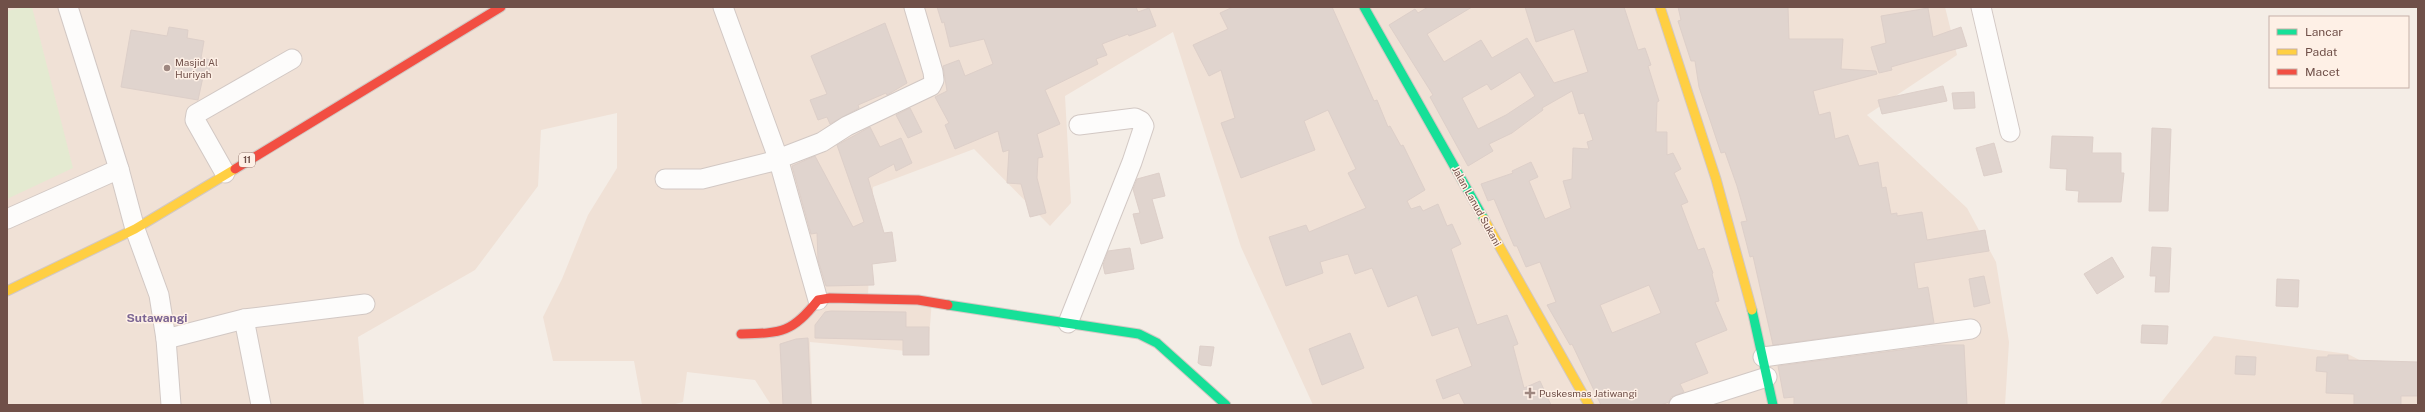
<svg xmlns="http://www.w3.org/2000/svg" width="2425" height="412" font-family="'Public Sans',sans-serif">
	<rect width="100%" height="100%" fill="#f4ede6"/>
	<g fill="#f0e1d6">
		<path d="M7,7h1938l12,48 -90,60 100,93 29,54 13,80 -4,63h-692l-72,-158 -68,-215 -108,64 6,107 -21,23 -76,-77 -101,38 -5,108 64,4 -4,54 -118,-11 2,63h-41l-16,-25 -68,-8 -4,30 -12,3h-29l-8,-44h-81l-10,-44 19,-38 26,-64 29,-47v-55l-76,17 -3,56 -63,84 -117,67 6,68h-357z"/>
		<path d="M2214,336l134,18 70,37v14h-259z"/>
	</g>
	<path fill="#e4ead1" d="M25,7h7l41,161 -66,31v-188z"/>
	<g fill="#e0d4ce" stroke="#ddcfc9" fill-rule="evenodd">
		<path d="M937,7h199l2,5 11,-4 7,18 -27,10 -1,-2 -26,10 5,11 -11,4 2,5 -53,26 15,34 -23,10 6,23 -5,1 -1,20 9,35 -16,4 -9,-33 -14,-1 2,-33 -6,2 -5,-21 -43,18 -10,-24 4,-2 -14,-26 12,-6 -4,-25 16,-6 6,16 28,-12 -9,-25 -34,8 -6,-25 -2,1z"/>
		<path d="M1233,7h99l42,94 3,-1 11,27 2,-1 11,20 2,-1 22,45 -18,11 4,8 9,-3 3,5 15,-7 9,22 5,-2 9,20 -10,5 26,76 30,-10 11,29 -5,2 11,42 16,-7 11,24h-86l-6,-12 -16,6 -7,-19 36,-14 -14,-39 -26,9 -15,-41 -29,12 -16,-39 -17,6 -7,-20 -28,8 3,11 -37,13 -17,-49 37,-12 3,7 57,-24 -18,-35 8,-4 -28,-59 -24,11 11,29 -74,28 -20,-55 14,-5 -14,-48 -12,6 -16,-31 35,-16 -8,-16z"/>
		<path d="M1428,7h44l-45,27 17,28 37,-22 11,18 35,-20 27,45 34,-11 -14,-43 -38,13 -11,-35h99l14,43 7,-2 6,17 -3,1 11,35 -2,1 -1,30h11v23l6,-2 8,16 -7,4 14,29 -7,3 17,45 6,-2 9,25 -1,1 7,27 -4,1 12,28 -32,13 13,30 -28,11 4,8 -13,5 -2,5 -8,3h-60l-29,-61 -2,1 -23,-40 9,-3 -16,-40 -14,5 -9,-21h-3l-20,-47 -6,2 -7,-17 32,-11 -1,-2 19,-9 7,15 -9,4 16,38 26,-11 -8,-27 9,-2 1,-31 16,1 -2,-7 6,-2 -9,-27 -5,1 -7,-23 -30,17 1,2 -31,23 -23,11 4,7 -25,15 -38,-69 3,-2 -44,-70 26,-16 3,4zM1520,72l15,24 -29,19 -28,14 -16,-31 25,-14 4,6zM1649,285l12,28 -49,20 -12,-28z"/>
		<path d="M1678,7h110l1,32h54l-2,30 35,2 1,3 -64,17 6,24 11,-3 5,27 13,-4 11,31 19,-4 4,26 4,-1 5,27 6,-1v3l25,-4 5,28 58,-10 4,21 -75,12 4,26 10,-2 6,36 -161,22 -20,-89 -3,1 -9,-35 6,-1 -10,-35 -12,-34 -4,1 -22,-66 -4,-26h-4l-13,-40 3,-1z"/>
		<path d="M1928,8l5,29 28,-10 6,19 -62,17 -14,4 1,3 -13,3 -8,-26 15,-4 -5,-27z"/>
		<path d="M885,23l22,60 -20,12 -1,-2 -28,12 1,3 -29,16 -3,-7 -9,3 -8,-20 17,-6 -16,-38z"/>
		<path d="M169,27l19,3 -1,8 17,3 -3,17 10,2 -3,18 -5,-1 -5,23 -77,-13 10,-57 36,6z"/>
		<path d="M1943,86l4,15 -65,13 -4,-14z"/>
		<path d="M1974,92l1,16 -21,1 -2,-16z"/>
		<path d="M910,108l12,24 -14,6 -12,-23z"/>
		<path d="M870,127l10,20 21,-9 11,25 -16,8 -2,-7 -26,14 16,55 8,-1 4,29 -24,3 2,21 -48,1 -8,-26 -1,-27 -6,1 -19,-68 23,-10 38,71 11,-5 -27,-77z"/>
		<path d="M2152,128l19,1 -3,82h-19z"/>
		<path d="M2052,136l41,1 -1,16h29v20h3l-3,29h-43l1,-11 -13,-1 1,-21 -17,-1z"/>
		<path d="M1994,143l8,29 -18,4 -8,-28z"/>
		<path d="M1159,173l6,23 -13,3 11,39 -22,6 -8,-30 7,-1 -7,-24 4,-10z"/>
		<path d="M2152,247l19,1 -2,44h-14l1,-16h-6z"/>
		<path d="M1130,248l4,21 -29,5 -2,-9 5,-14z"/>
		<path d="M2112,257l12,20 -27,17 -13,-20z"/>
		<path d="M1984,276l6,27 -16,4 -5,-28z"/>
		<path d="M2277,279l22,1 -1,27 -22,-1z"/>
		<path d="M831,311l75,1v15h23v28h-26v-15l-88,-2v-13l10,-13z"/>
		<path d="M2142,325l26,1 -1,18 -26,-1z"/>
		<path d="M1350,333l14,35 -42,17 -13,-36z"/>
		<path d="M808,338l3,67h-28l-3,-61 16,-5z"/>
		<path d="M1938,345h26l3,60h-173v-8l-10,1 -6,-32z"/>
		<path d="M1200,346l14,1 -3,19 -10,-1 -3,-2z"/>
		<path d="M2328,355h20v5l70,2v34h-17v9h-47v-11l-28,-1 1,-21 -11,-1 1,-14h11z"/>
		<path d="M2236,356l20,1 -1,18 -20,-1z"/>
	</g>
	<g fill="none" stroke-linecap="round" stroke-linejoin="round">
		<g stroke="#d2c8c4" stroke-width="21">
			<g id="street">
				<path d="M68,7l51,162 16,60 24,66 7,44 5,66"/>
				<path d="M723,7l55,151 40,142"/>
				<path d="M1981,7l29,125"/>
				<path d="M225,173l-30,-53 1,-6 96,-55"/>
				<path d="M665,179h37l68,-17 52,-20 25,-16 84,-40 3,-6 -1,-8 -19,-65"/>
				<path d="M7,219l112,-50"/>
				<path d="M244,319l17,86"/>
				<path d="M1068,323l64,-161 12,-36 -3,-5 -6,-3 -56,7"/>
				<path d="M166,339l78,-20 121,-15"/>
				<path d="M1763,357l208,-28"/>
				<path d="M1679,405l88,-28"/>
			</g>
		</g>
		<g stroke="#d2c8c3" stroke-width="11">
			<g id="fast">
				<path d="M1364,7l120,212"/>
				<path d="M948,305l191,29 18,9 69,62"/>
				<path d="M1752,310l21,95"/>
			</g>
		</g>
		<g stroke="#d2c8c3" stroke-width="11">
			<g id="slow">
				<path d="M1660,7l56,172 36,131"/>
				<path d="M1484,219l105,186"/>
				<path d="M7,291l128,-62 100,-60"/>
			</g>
		</g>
		<g stroke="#d2c8c3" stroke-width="11">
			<g id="jam">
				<path d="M235,169l266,-162"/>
				<path d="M741,334c41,-1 51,-1 77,-34l12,-2 88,2 30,5"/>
			</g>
		</g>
		<use href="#street" stroke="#fdfcfb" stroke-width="19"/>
		<use href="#fast" stroke="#16e098" stroke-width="9"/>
		<use href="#slow" stroke="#ffcf43" stroke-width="9"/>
		<use href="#jam" stroke="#f24e42" stroke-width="9"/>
	</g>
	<g fill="#9e8780" stroke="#fef0e6" stroke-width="1.5">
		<circle cx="167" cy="68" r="4"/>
		<path d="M1528 387h4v4h4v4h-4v4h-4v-4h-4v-4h4z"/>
	</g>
	<g text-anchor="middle" stroke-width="3" stroke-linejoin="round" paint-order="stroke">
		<rect fill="#fef0e6" stroke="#9b8078" stroke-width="1" x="239" y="153" width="16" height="14" rx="3"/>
		<g font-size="9" font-weight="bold" fill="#705049">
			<text x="247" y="163">11</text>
		</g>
		<g font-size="10" fill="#705049" stroke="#fef0e6" text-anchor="start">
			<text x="175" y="66">Masjid Al<tspan x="175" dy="12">Huriyah</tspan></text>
			<text x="1539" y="397">Puskesmas Jatiwangi</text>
		</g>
		<g font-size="10" fill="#705049" stroke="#fef0e6">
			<text transform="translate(1477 206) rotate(61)" y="4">Jalan Lanud Sukani</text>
		</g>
		<g font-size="12" font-weight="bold" fill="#7b6593" stroke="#fef0e6">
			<text x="157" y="322">Sutawangi</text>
		</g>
	</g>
	<rect width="2425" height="412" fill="none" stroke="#705049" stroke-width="16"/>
	<rect x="2269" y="16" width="140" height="72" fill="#fef0e6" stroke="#c5b0a7"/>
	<rect x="2277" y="29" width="20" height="6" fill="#16e098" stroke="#c5b0a7"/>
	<text x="2305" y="36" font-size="12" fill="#705049">Lancar</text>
	<rect x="2277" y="49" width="20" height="6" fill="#ffcf43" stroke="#c5b0a7"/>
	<text x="2305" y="56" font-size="12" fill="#705049">Padat</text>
	<rect x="2277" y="69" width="20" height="6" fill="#f24e42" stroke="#c5b0a7"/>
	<text x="2305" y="76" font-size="12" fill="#705049">Macet</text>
</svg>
